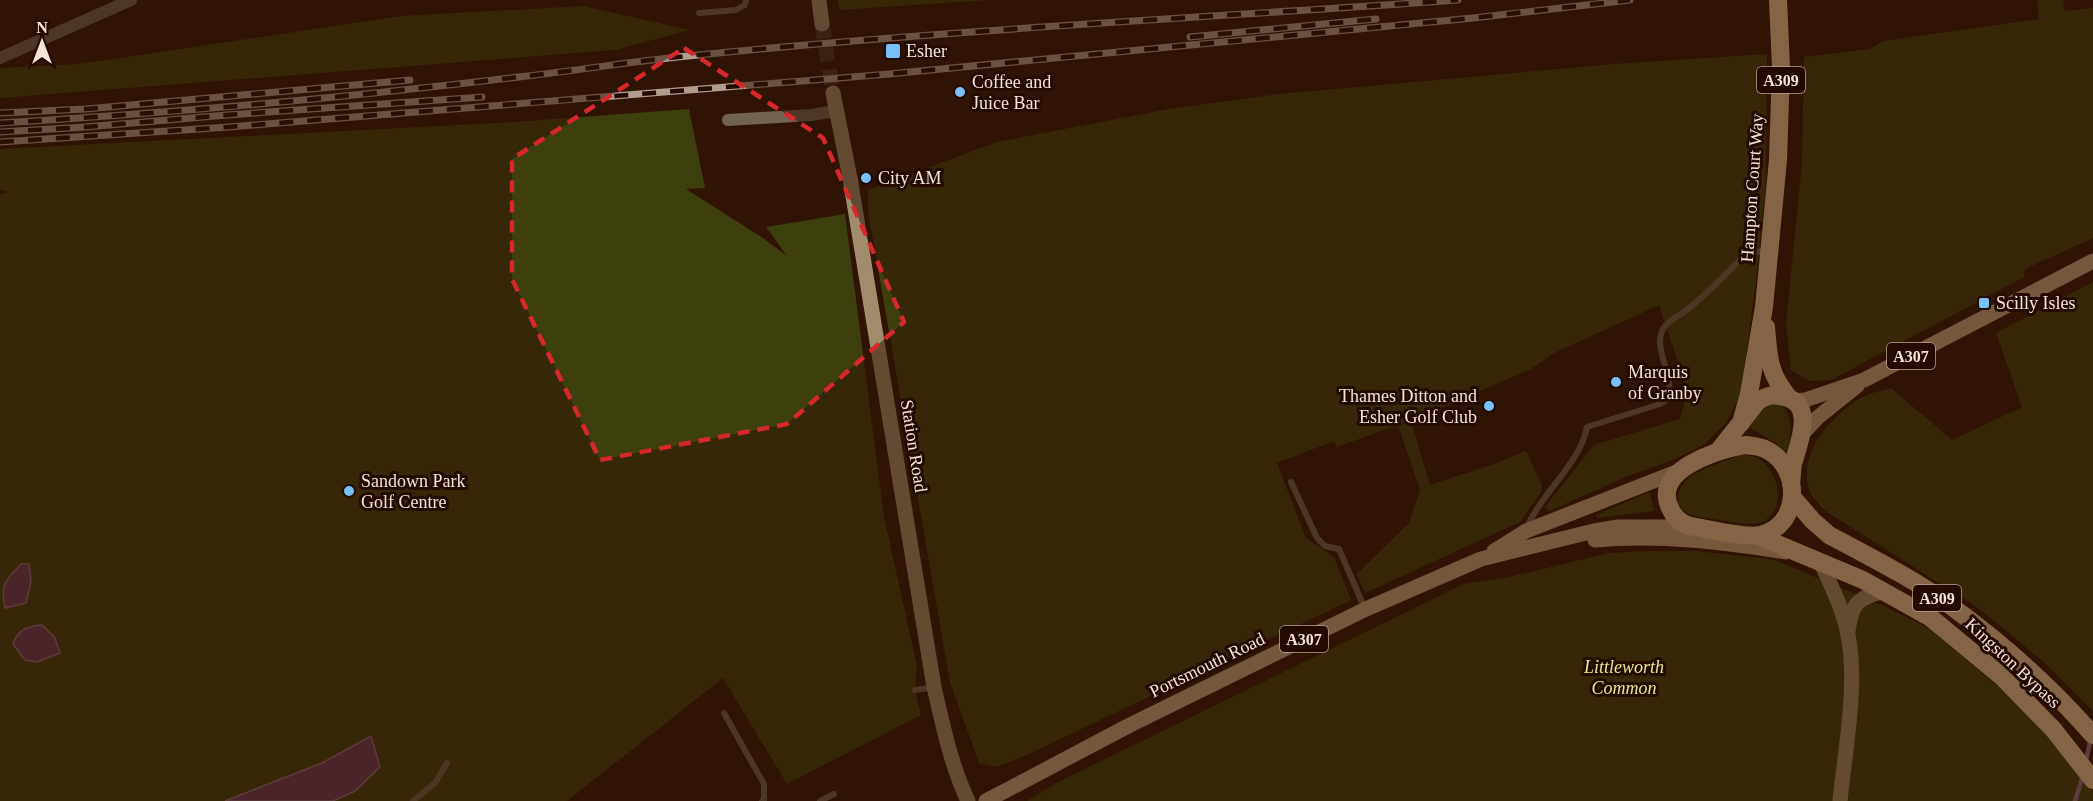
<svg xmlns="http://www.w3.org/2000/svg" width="2093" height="801" font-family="Georgia,serif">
	<rect width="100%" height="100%" fill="#2f1406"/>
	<g fill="#3d3f0c">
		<path d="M838,0h150l-148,10z"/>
		<path d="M2037,0h26l2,11 28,-3v230l-68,31 -1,8 -193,103 -21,1 -19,-11 -5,-46 16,-161 2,-106 66,-8 13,-8 156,-22z"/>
		<path d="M583,6l107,24 -75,20 -615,48v-30l79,-4 323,-48z"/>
		<path d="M1767,54l-1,128 -10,99 -15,112 -14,28 -22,23 -30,15 -49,18 -77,34 -4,-4 49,-62 86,-26 5,-18v-18l-26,-78 -105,48 -23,16 -120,52 19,64 61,-20 35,-14 16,34 -1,7 -21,30 -155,71 -8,-19 52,-51 11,-33 -22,-65 -61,22 -3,-6 -57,22 29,75 28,19 17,43 -324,155 -31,12 -17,-4 -29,-81 -82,-471v-21l129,-48 172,-33 110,-15 335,-30z"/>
		<path d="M689,109l16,79 -19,1 77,49 24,18 -21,-29 79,-13 39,303 33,149 -2,24 6,25 -134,69 -64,-106 -156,123h-567v-607l9,-2 -9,-2v-41l514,-27z"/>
		<path d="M2093,282v429l-49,-49 -66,-54 -154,-98c-4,-5 -11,-12 -14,-18 -14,-36 19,-73 46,-91 9,-7 24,-10 35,-13l61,52 70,-33 -26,-74z"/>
		<path d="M1771,404h9c15,13 11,32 6,50l-9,-10 -28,-17 10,-15z"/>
		<path d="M1741,455c38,-3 50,58 20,67 -13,4 -27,0 -41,-2 -10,-2 -22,-2 -31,-6 -20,-10 -9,-32 5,-40 14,-8 32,-13 47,-19z"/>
		<path d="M1650,492l4,19 -57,7 -1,-3z"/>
		<path d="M1648,551h48l79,9 111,47 44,22 103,87 60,76v9h-1066l31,-19 406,-198 45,-7 100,-24z"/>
	</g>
	<g fill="#693a58" stroke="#936c7e" stroke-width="1.5">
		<path d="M21,564h8l2,18 -5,21 -21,5c-5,-24 0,-27 16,-44z"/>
		<path d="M42,625l13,13 5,15 -23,9 -12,-2 -12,-16c5,-15 15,-18 29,-19z"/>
		<path d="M371,736l9,31 -25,24 -22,10h-108l97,-38z"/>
	</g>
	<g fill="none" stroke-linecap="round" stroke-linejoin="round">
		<g stroke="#936c7e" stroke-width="4.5">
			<path d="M2086,761l5,-24"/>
			<path d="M2075,801l8,-26"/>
		</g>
		<path stroke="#4d3326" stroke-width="15" stroke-dasharray="15 8" stroke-linecap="butt" d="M822,24l11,69"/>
		<g stroke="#70634f" stroke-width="6">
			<path d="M699,13l37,-3 9,-5 1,-5"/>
			<path d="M1291,482l26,56 8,8 14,3 26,60"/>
			<path d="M1527,527c15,-35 53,-63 60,-100l73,-23 9,-6c4,-22 -13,-47 -8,-64 3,-11 14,-16 23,-22 21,-15 39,-36 58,-54l8,-5 17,-3"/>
			<path d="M915,690l19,-3"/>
			<path d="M724,713l40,71v16l-2,1"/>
			<path d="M413,801l22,-18 12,-20"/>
			<path d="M820,801l14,-7"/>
		</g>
		<g stroke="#70634f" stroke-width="12">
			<path d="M0,58l131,-58"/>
			<path d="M728,120l83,-5 25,-4"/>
		</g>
		<g stroke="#a08c6b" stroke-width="15">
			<path d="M819,0l3,24"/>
			<path d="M833,93l17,85 84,509c9,39 17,78 34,114"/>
			<path d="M1820,561c11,24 23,48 28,74 10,50 -3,115 -8,166"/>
			<path d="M1848,631c4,-28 9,-33 37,-40"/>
		</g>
		<g stroke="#c6ab80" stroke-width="15">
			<path d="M1794,401l11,-1 59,-20 229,-119"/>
			<path d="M1802,434l15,-16 40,-32"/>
			<path d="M1595,540c64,-6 128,2 191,12"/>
			<path d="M1494,551l32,-20 153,-60"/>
			<path d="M986,801l144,-76 236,-116 115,-50 113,-28 24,-4h74"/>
		</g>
		<g stroke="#e8c893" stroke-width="18">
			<path d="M1766,327c3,32 2,45 23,71"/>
			<path d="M1741,423l8,-29 15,-87 14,-147 3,-92 -3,-68"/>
			<path d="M1745,445c8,1 15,1 22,5 35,18 34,76 -7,85 -12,3 -49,-5 -64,-8 -11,-1 -20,-7 -25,-17 -22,-40 47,-60 74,-65z"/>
			<path d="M1719,450l39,-49c10,-6 16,-7 27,-4 31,8 13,48 8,67 -1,6 -1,13 -2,19"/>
			<path d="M1793,498l20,23 16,14c41,22 85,44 122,71 52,38 100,81 142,129"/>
			<path d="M1758,536l105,44 68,38 70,58 52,53 40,51"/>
		</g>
		<g stroke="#b19c90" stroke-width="7">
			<g id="rail">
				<path d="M1190,37l186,-18"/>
				<path d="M0,113l86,-4 324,-29"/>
				<path d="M0,123c176,-10 352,-26 527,-47 54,-6 107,-15 161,-20 256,-26 513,-38 770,-56"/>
				<path d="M0,132l85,-5 142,-12 255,-18"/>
				<path d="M0,142l229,-15 660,-53 584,-56 157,-18"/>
			</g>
		</g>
		<use href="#rail" stroke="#240b01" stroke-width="4.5" stroke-dasharray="14" stroke-linecap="butt"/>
	</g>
	<path d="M0 0H2093V801H0ZM684,48l139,90 81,184 -117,102 -187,36 -88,-181v-120z" fill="#2f1406" fill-opacity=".55" fill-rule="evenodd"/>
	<path fill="none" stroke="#d62828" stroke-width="4.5" stroke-dasharray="12 8" stroke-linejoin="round" d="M684,48l139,90 81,184 -117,102 -187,36 -88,-181v-120z"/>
	<g fill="#79bff8" stroke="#240b01" stroke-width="2">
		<rect x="885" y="43" width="16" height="16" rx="3"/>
		<circle cx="960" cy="92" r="6"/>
		<circle cx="866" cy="178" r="6"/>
		<rect x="1978" y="297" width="12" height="12" rx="3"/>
		<circle cx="1616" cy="382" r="6"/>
		<circle cx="1489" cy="406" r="6"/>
		<circle cx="349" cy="491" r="6"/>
	</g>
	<g text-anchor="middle" stroke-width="6" stroke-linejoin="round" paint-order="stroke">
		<g fill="#240b01" stroke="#b6a298" stroke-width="1.5">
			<rect x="1757" y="67" width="48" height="26" rx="4.5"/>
			<rect x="1887" y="343" width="48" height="26" rx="4.5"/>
			<rect x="1913" y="585" width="48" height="26" rx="4.5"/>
			<rect x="1280" y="626" width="48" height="26" rx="4.5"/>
		</g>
		<g font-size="16" font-weight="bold" fill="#f5e2d8">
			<text x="1781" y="86">A309</text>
			<text x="1911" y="362">A307</text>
			<text x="1937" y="604">A309</text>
			<text x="1304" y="645">A307</text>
		</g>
		<g font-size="18" fill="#f5e2d8" stroke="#240b01" text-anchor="start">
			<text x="906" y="57">Esher</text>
			<text x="972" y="88">Coffee and<tspan x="972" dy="21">Juice Bar</tspan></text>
			<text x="878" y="184">City AM</text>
			<text x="1996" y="309">Scilly Isles</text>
			<text x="1628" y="378">Marquis<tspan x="1628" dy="21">of Granby</tspan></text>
			<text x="1477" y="402" text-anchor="end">Thames Ditton and<tspan x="1477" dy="21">Esher Golf Club</tspan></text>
			<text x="361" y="487">Sandown Park<tspan x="361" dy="21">Golf Centre</tspan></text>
		</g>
		<g font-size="18" fill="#f5e2d8" stroke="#240b01">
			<text transform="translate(1752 188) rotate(-86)" y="6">Hampton Court Way</text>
			<text transform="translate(914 446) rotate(81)" y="6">Station Road</text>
			<text transform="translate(2013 663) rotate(43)" y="6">Kingston Bypass</text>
			<text transform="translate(1207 665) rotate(-26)" y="6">Portsmouth Road</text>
		</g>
		<g font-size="18" font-style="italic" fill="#e1e793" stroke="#240b01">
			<text x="1624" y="673">Littleworth<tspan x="1624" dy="21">Common</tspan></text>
		</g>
	</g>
	<g transform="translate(42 42)" stroke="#240b01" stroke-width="4.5" paint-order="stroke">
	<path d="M0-4.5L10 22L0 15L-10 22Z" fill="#f5e2d8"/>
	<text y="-9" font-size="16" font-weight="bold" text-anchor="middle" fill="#f5e2d8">N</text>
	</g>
</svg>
